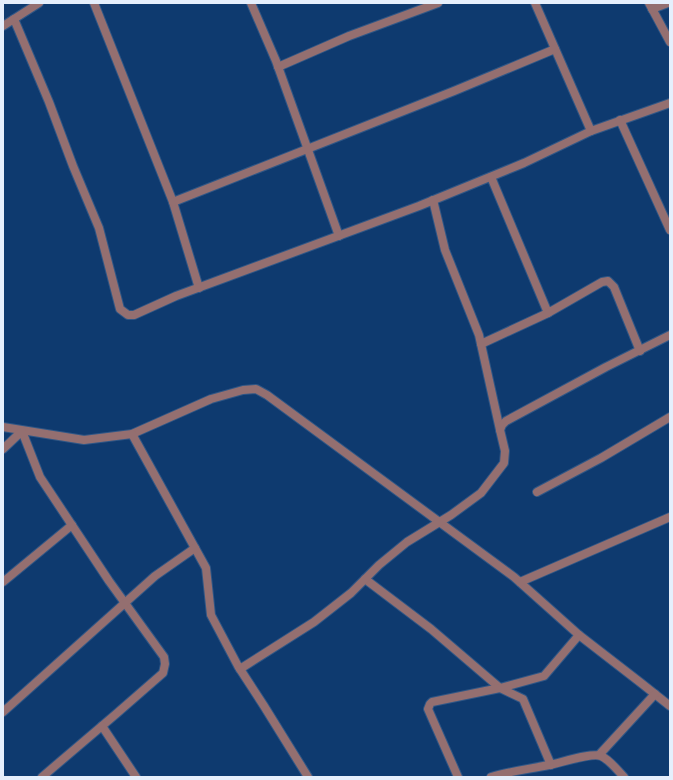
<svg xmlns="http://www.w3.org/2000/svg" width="673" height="780" font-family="'Titillium Web',sans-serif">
	<rect width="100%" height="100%" fill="#0e3a6f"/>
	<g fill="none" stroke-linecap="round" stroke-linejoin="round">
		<g stroke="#305786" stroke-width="10">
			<g id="street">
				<path d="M94,3l79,199 26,86"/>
				<path d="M251,3l25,58 63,175"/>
				<path d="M535,3l56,128"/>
				<path d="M649,3l21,39"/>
				<path d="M652,9l16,-6"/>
				<path d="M14,19l35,83 24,64 26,62 21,81 8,6h6l42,-19 243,-90 105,-43 67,-32 79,-28"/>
				<path d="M3,26l36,-23"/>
				<path d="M278,67l71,-31 89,-33"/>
				<path d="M620,120l50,110"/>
				<path d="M491,177l57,136"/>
				<path d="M433,200l12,50 34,85 21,95"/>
				<path d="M173,202l281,-111 101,-42"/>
				<path d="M481,344l67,-31 54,-31 6,-1 6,6 26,64"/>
				<path d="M3,427l81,13 48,-6 79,-35 32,-9 13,-1 11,6 247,182 65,58 62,48 29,23"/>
				<path d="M132,434l74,134 5,47 27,51 26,40 44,71"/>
				<path d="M3,449l19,-18 18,46 69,104 55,76 1,7 -2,9 -47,41 -74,63"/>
				<path d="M537,492l64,-34 69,-41"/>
				<path d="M365,579l66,50 69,59 23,11 28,66"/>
				<path d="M3,582l69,-57"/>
				<path d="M520,582l150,-65"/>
				<path d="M240,669l74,-47 37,-29 28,-28 28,-23 44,-27 30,-22 23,-30 1,-12 -5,-21 2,-5 4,-4 100,-54 64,-32"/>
				<path d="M3,712l152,-136 40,-28"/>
				<path d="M102,726l34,51"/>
				<path d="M599,755l56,-61"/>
				<path d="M458,777l-30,-68 2,-5 2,-2 68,-14 44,-12 35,-41"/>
				<path d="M491,777c20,-6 39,-8 58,-12 11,-2 43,-13 52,-9 9,4 16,14 23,21"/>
			</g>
		</g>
		<use href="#street" stroke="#946f70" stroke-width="8"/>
	</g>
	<rect width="673" height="780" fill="none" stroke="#e5effc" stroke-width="8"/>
</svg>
